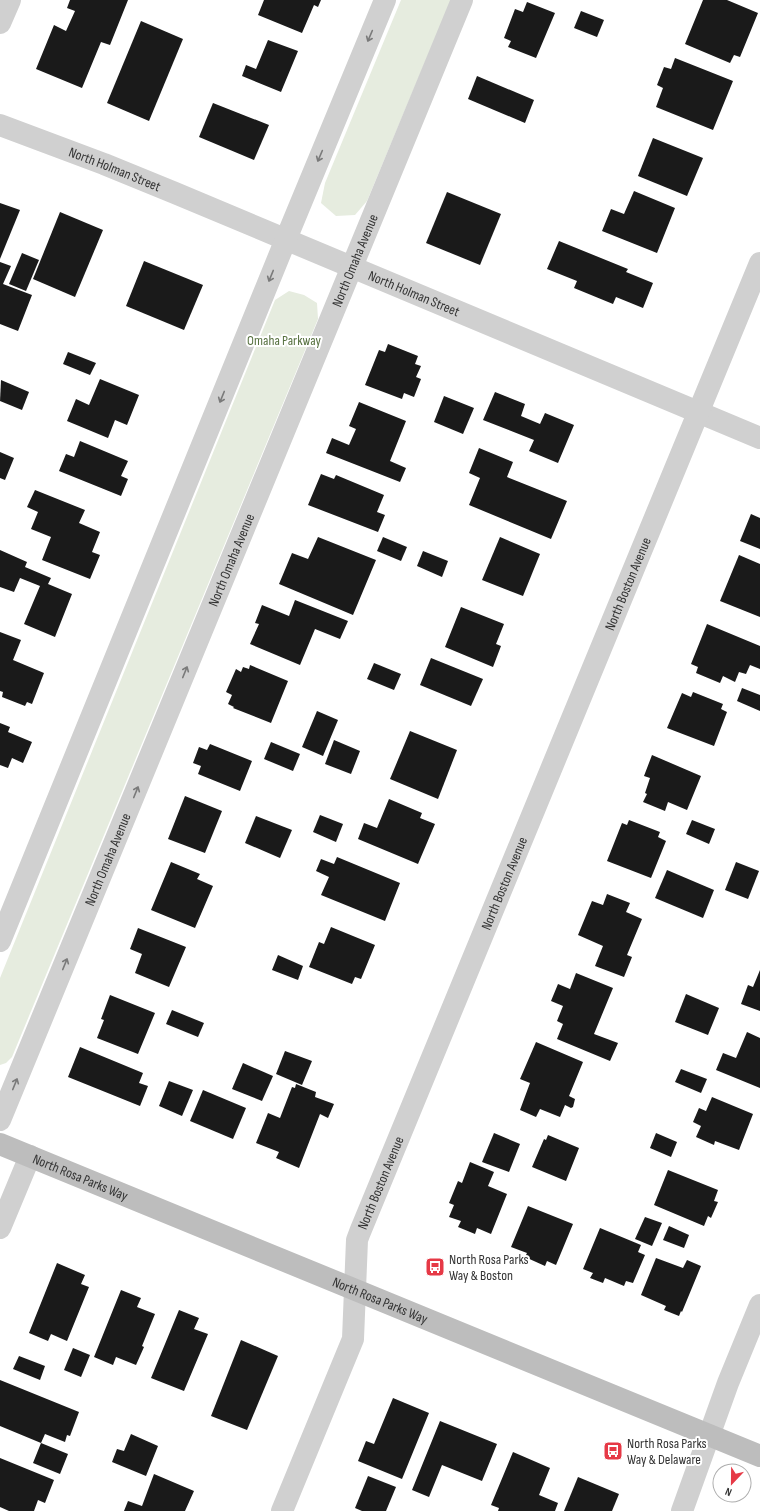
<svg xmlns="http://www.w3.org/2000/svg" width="760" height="1511" font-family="'Sofia Sans Condensed',sans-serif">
	<rect width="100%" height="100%" fill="#fff"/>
	<g fill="#e6ecdf">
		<path d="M401,0h50l-84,201 -12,14 -19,1 -15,-13 4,-20z"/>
		<path d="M289,291l15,4 13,8 1,16 -306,738 -6,6 -6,2v-87l275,-678z"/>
	</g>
	<g fill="#1a1a1a">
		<path d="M70,0h58l-18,45 -9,-3 -19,46 -46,-19 18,-44 12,6 9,-20 -8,-3z"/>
		<path d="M264,0h57l-3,7 -4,-2 -12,28 -44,-18z"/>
		<path d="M703,0h24l31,13 -18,44 -6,-2 -4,8 -45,-19z"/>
		<path d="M527,2l28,11 -19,45 -28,-11 3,-6 -7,-3 11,-29 8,3z"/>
		<path d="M581,11l23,9 -7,17 -23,-9z"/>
		<path d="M141,21l42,18 -34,82 -42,-18z"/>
		<path d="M268,40l30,11 -17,41 -39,-16 4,-11 10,4z"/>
		<path d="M675,58l58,23 -20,49 -57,-23 7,-19 -6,-3 7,-18 7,2z"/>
		<path d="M477,76l57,24 -9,23 -57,-24z"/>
		<path d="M213,103l56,22 -15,35 -55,-23z"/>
		<path d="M653,138l50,20 -16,38 -49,-20z"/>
		<path d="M634,191l41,17 -18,45 -55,-22 9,-22 13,5z"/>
		<path d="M447,192l54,22 -21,51 -54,-22z"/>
		<path d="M0,203l20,7 -20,49z"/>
		<path d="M60,212l43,18 -28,67 -42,-18z"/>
		<path d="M559,241l69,28 -2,3 27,11 -10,25 -27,-11 -3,7 -39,-16 3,-7 -30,-12z"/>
		<path d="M22,253l17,7 -13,31 -17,-7z"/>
		<path d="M144,261l59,24 -19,45 -58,-24z"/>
		<path d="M0,262l11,4 -8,18 29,11 -14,36 -18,-7z"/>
		<path d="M388,344l30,12 -3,8 6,2 -5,11 5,2 -7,18 -10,-4 -2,6 -37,-14 14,-35 6,2z"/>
		<path d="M68,352l28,11 -6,12 -27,-11z"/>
		<path d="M100,379l39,16 -12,30 -12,-5 -7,18 -41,-17 9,-22 13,6z"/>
		<path d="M1,380l28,12 -7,18 -22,-9z"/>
		<path d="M495,392l30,12 -4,12 19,8 5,-11 29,12 -16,38 -29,-12 5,-11 -51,-20z"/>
		<path d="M444,396l30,12 -11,26 -29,-12z"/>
		<path d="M359,402l47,19 -16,40 16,7 -6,14 -74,-29 6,-15 17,7 7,-16 -7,-3z"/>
		<path d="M80,441l48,20 -7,15 7,3 -7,17 -62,-25 7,-17 8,3z"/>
		<path d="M479,448l34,14 -6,15 60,24 -16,38 -82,-34 11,-27 -11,-5z"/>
		<path d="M0,452l14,6 -9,22 -5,-2z"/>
		<path d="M321,474l13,5 2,-4 48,20 -7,17 8,3 -7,17 -70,-27z"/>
		<path d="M35,490l50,20 -6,13 21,9 -8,20 8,3 -10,24 -48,-19 9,-23 -20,-8 7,-17 -11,-5z"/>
		<path d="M751,514l9,4v31l-20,-8z"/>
		<path d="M318,537l58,23 -23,55 -74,-31 13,-31 16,6z"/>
		<path d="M383,537l24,10 -6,14 -24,-10z"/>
		<path d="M500,537l40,17 -17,42 -41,-16z"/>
		<path d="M0,550l27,12 -2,5 26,11 -3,6 24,10 -17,43 -31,-13 16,-38 -20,-8 -6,14 -14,-5z"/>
		<path d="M423,551l25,10 -6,16 -25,-11z"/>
		<path d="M739,555l21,9v53l-40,-16z"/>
		<path d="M295,600l53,21 -8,18 -25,-10 -15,36 -50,-21 9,-20 -4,-1 7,-18 27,11z"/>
		<path d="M461,607l43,17 -8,20 5,2 -8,21 -48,-20z"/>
		<path d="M707,624l53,22v23l-10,-4 -4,9 -7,-2 -4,10 -12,-6 -3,7 -24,-10 2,-6 -7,-3z"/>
		<path d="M0,632l21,8 -8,20 31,13 -12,31 -5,-2 -2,4 -23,-9 1,-5 -3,-1z"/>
		<path d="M431,658l52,21 -12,27 -51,-21z"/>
		<path d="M374,663l27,11 -7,16 -27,-11z"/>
		<path d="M250,665l38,16 -17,42 -38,-15 1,-1 -6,-3 4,-9 -6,-3 10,-23 5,3 2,-5 6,2z"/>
		<path d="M742,688l18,7v16l-23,-10z"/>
		<path d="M693,692l30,12 -2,5 6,3 -13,34 -47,-18 15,-35 9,4z"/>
		<path d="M317,711l21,9 -15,36 -21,-9z"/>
		<path d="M0,723l10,4 -2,5 24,10 -9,21 -11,-5 -4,10 -8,-3z"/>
		<path d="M410,731l47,19 -19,49 -48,-20z"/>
		<path d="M334,740l26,11 -9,23 -26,-10z"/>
		<path d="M271,742l29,12 -7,17 -29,-12z"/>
		<path d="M210,744l42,17 -12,30 -42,-17 3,-8 -8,-3 6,-16 8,3z"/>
		<path d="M652,755l49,21 -14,34 -19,-8 -3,9 -22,-9 4,-8 -2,-1 5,-15 -6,-2z"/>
		<path d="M185,796l37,15 -17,42 -37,-14z"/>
		<path d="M389,799l33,14 -2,5 15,6 -17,40 -60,-25 6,-16 13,5z"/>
		<path d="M320,815l23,9 -7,18 -23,-10z"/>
		<path d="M256,816l36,14 -12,28 -35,-15z"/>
		<path d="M629,820l31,12 -2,5 8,4 -15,37 -44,-17 15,-38 5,2z"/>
		<path d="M692,820l23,9 -6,15 -23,-10z"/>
		<path d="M337,857l63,26 -15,38 -64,-26 8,-18 -13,-6 5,-12 13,5z"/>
		<path d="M171,862l29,12 -3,5 16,7 -18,42 -44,-18z"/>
		<path d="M736,862l23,9 -11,28 -23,-9z"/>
		<path d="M667,870l47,20 -11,28 -48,-20z"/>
		<path d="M607,894l23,9 -4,9 16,7 -15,36 5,2 -8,20 -29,-11 8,-20 -25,-11 14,-34 11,4z"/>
		<path d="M331,927l44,18 -14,34 -6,-2 -3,7 -43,-17 10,-25 5,2z"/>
		<path d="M138,928l48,19 -17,40 -34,-14 7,-19 -12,-5z"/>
		<path d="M278,955l25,11 -5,14 -26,-10z"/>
		<path d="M760,970v41l-19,-7 7,-19 5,2z"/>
		<path d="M576,973l37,15 -19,46 24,9 -8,18 -53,-22 6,-15 -6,-3 6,-15 -12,-5 7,-17 12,5z"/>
		<path d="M686,994l33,14 -11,27 -33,-13z"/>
		<path d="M110,995l45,18 -17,41 -41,-16 7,-18 -3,-1z"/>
		<path d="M172,1010l32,13 -6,14 -32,-13z"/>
		<path d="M747,1032l13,6v50l-44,-18 7,-17 13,5z"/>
		<path d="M536,1042l47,20 -14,34 6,3 -2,8 -2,1 -6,-3 -5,12 -20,-8 -4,8 -16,-7 10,-27 -10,-4z"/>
		<path d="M80,1047l63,26 -4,10 9,3 -8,20 -72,-29z"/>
		<path d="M285,1051l27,10 -10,24 -26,-11z"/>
		<path d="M243,1063l30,13 -11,25 -30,-12z"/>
		<path d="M681,1069l26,10 -6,14 -26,-11z"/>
		<path d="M169,1081l24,9 -11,26 -23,-10z"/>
		<path d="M296,1084l20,8 -1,5 19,7 -6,14 -8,-4 -21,54 -23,-10 3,-6 -23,-9 12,-30 12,5 12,-31 3,1z"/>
		<path d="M203,1090l43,18 -13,31 -43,-18z"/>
		<path d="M712,1097l41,17 -14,36 -24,-9 -1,4 -18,-8 5,-11 -8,-4 6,-14 7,3z"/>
		<path d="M494,1133l26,11 -11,28 -27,-10z"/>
		<path d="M656,1133l21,9 -6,15 -21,-9z"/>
		<path d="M548,1135l31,13 -13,33 -34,-14 12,-28 2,1z"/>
		<path d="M470,1162l24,10 -6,14 19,8 -16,40 -14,-6 -2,6 -17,-7 3,-6 -12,-4 5,-12 -5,-2 9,-22 4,2z"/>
		<path d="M668,1170l50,20 -4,11 4,1 -7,16 -3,-2 -4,10 -50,-21z"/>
		<path d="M528,1206l45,18 -17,41 -9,-4 -2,5 -20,-9 2,-4 -16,-6z"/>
		<path d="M645,1217l17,6 -10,23 -17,-7z"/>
		<path d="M669,1226l20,9 -5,13 -21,-8z"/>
		<path d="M600,1228l41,17 -3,7 7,3 -12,28 -7,-2 -2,5 -19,-8 -2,5 -13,-5 3,-5 -10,-4z"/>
		<path d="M656,1258l27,10 4,-8 14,6 -19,46 -1,-1 -2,5 -15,-6 2,-4 -25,-11z"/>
		<path d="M57,1263l28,12 -4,9 8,3 -22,54 -16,-7 -3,7 -19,-8z"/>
		<path d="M121,1290l20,8 -4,9 18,7 -13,32 2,1 -8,18 -20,-8 -3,8 -19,-8z"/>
		<path d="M179,1310l20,8 -5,11 14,5 -24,57 -33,-13z"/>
		<path d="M241,1340l37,16 -31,74 -36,-14z"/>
		<path d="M73,1348l17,7 -9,22 -17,-7z"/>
		<path d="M19,1356l26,10 -5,14 -27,-11z"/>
		<path d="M0,1380l79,32 -9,24 -3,-1 -2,7 -20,-8 -4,9 27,11 -8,20 -27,-11 8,-20 -41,-17z"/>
		<path d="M393,1398l36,15 -27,66 -44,-18 8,-20 8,3z"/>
		<path d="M440,1421l57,23 -15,37 -40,-16 -13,32 -17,-7z"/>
		<path d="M131,1434l27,12 -12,30 -34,-14 5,-13 7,2z"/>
		<path d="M513,1452l37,16 -11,27 19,8 -3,8h-57l1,-3 -8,-3z"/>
		<path d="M0,1458l54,22 -9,23 -7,-3 -4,11h-25l-9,-4z"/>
		<path d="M154,1474l40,17 -9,20h-61l4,-10 14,5z"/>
		<path d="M368,1476l28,11 -10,24h-24l-7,-3z"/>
		<path d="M578,1477l41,17 -7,17h-48z"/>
	</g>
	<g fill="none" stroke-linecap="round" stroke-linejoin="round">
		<g stroke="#d0d0d0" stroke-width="22">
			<path d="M0,23l10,-23"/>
			<path id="s1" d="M0,125l104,39 71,29 585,245"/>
			<path d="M0,941l286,-702 99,-239"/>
			<path id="s2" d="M0,1120l462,-1120"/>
			<path d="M0,1228l30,-72"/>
			<path id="s3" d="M282,1511l71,-172 4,-99 3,-8 400,-969"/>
			<path d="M682,1511l46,-128 32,-78"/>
		</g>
		<path stroke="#bdbdbd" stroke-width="22" id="s4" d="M0,1144l760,312"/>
	</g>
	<defs><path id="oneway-shaft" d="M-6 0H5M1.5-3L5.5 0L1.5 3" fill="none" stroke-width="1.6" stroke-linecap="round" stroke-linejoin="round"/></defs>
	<g stroke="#7a7a7a">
		<use href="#oneway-shaft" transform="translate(370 36) rotate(113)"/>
		<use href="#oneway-shaft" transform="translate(320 156) rotate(113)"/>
		<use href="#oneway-shaft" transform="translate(271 276) rotate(112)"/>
		<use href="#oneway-shaft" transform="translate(222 397) rotate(112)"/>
		<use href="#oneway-shaft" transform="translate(185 672) rotate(-68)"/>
		<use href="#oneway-shaft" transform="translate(136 792) rotate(-68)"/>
		<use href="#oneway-shaft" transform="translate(65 964) rotate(-68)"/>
		<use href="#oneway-shaft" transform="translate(15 1084) rotate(-68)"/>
	</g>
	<defs>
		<g id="bus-square" transform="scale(1)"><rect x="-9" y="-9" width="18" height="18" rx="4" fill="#e63946" stroke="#fff"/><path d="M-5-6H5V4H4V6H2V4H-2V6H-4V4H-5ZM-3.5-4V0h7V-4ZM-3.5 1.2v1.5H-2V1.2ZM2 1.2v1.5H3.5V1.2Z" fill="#fff"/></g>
	</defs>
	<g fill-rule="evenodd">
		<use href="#bus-square" x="435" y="1267"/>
		<use href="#bus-square" x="613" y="1451"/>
	</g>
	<g text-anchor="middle" stroke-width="4" stroke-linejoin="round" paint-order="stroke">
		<g font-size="14" fill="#333" stroke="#fff">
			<text dy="5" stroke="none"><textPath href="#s1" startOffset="123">North Holman Street</textPath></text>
			<text dy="5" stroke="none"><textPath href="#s2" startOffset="930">North Omaha Avenue</textPath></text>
			<text dy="5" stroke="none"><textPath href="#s1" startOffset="447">North Holman Street</textPath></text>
			<text dy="5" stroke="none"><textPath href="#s2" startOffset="606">North Omaha Avenue</textPath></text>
			<text dy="5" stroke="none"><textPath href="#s3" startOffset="995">North Boston Avenue</textPath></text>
			<text dy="5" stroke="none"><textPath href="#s2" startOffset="282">North Omaha Avenue</textPath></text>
			<text dy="5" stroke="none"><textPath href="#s3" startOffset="671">North Boston Avenue</textPath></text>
			<text dy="5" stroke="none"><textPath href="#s4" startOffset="87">North Rosa Parks Way</textPath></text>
			<text dy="5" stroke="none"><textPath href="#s3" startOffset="347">North Boston Avenue</textPath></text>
			<text dy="5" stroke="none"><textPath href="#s4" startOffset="411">North Rosa Parks Way</textPath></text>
		</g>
		<g font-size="14" fill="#56703f" stroke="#fff">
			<text x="284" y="345">Omaha Parkway</text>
		</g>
		<g font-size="14" fill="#333" stroke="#fff" text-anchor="start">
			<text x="449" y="1264">North Rosa Parks<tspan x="449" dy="16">Way &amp; Boston</tspan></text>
			<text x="627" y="1448">North Rosa Parks<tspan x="627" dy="16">Way &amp; Delaware</tspan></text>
		</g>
	</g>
	<g transform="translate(732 1483) rotate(202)"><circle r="19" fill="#ffffff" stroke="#adadad"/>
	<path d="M0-3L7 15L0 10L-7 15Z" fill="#e63946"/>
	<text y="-6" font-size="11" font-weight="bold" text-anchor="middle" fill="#333333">N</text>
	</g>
</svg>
